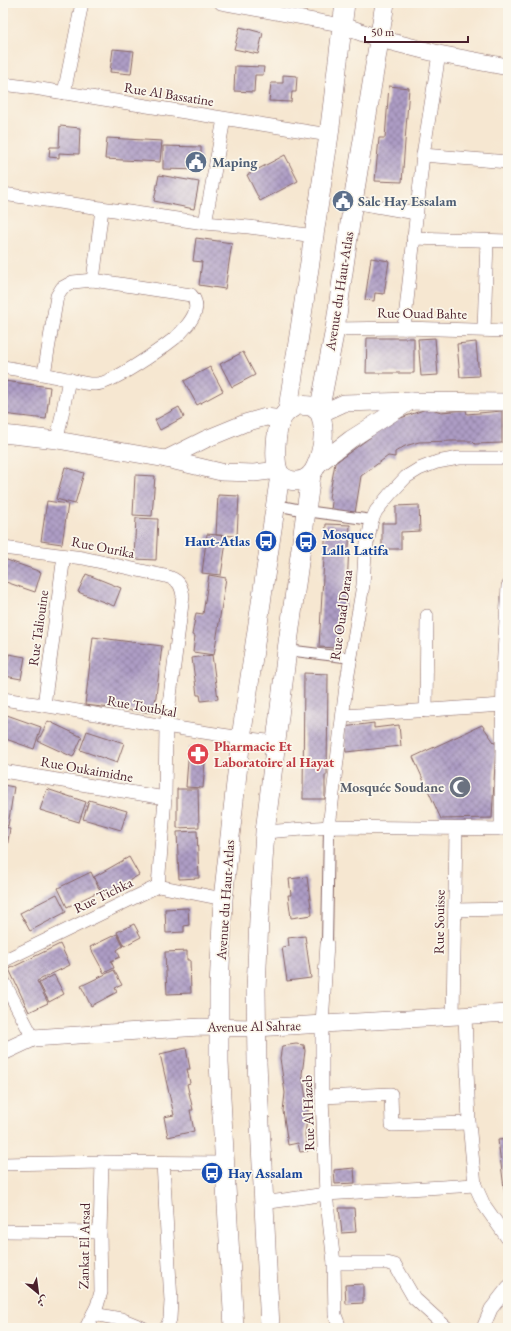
<svg xmlns="http://www.w3.org/2000/svg" width="511" height="1331" font-family="'EB Garamond',Amiri,serif">
	<defs>
		<pattern id="building-cross-hatch" width="8" height="8" patternUnits="userSpaceOnUse"><rect width="8" height="8" fill="#ad9dc5"/><path d="M0 0l8 8M0 8l8-8" fill="none" stroke="#8f7fa0"/></pattern>
	</defs>
	<rect width="100%" height="100%" fill="#fbf7ec"/>
	<filter id="ink" filterUnits="userSpaceOnUse"><feTurbulence type="fractalNoise" baseFrequency=".025" numOctaves="2"/><feDisplacementMap in="SourceGraphic" scale="8" xChannelSelector="R" yChannelSelector="G"/><feConvolveMatrix kernelMatrix="1 2 1 2 8 2 1 2 1" color-interpolation-filters="sRGB"/></filter>
	<filter id="wash" filterUnits="userSpaceOnUse"><feTurbulence type="fractalNoise" baseFrequency=".012" numOctaves="4" result="noise"/><feDisplacementMap in="SourceGraphic" scale="16" xChannelSelector="R" yChannelSelector="G"/><feGaussianBlur stdDeviation="0.9" result="paint"/><feColorMatrix in="noise" values="0 0 0 0 0 0 0 0 0 0 0 0 0 0 0 0 0 1.4 0 .05"/><feComposite in="paint" operator="in"/></filter>
	<g filter="url(#wash)">
		<rect width="100%" height="100%" fill="#f6e7d1"/>
		<g id="blocks">
			<g fill="url(#building-cross-hatch)">
				<path d="M240,27l23,6 -5,21 -24,-5z"/>
				<path d="M113,49l21,2 -3,23 -21,-2z"/>
				<path d="M235,66l29,1 -1,8h-8l-1,17 -20,-1z"/>
				<path d="M283,75l14,1 -1,16h-4l-1,10 -22,-1 2,-18h12z"/>
				<path d="M389,86l20,2 -7,94 -27,-1 4,-43h6z"/>
				<path d="M60,126l20,2 -1,26 -20,-1v5l-10,-1 1,-10h9z"/>
				<path d="M107,138l55,3 -2,21 -55,-3z"/>
				<path d="M163,146l38,1v23l-38,-1z"/>
				<path d="M285,155l13,26 -38,20 -13,-26z"/>
				<path d="M159,175l40,7 -5,27 -40,-8z"/>
				<path d="M196,238l36,5 -7,46 -26,-4 3,-23 -9,-1z"/>
				<path d="M371,258l18,3 -5,33 -9,-1 -1,8 -9,-1z"/>
				<path d="M367,338h47v35h-48z"/>
				<path d="M435,338l3,37 -17,1 -3,-37z"/>
				<path d="M476,342l3,34 -19,1 -3,-33z"/>
				<path d="M243,352l12,23 -23,12 -12,-23z"/>
				<path d="M210,367l13,24 -26,14 -13,-24z"/>
				<path d="M4,381l46,6 -4,32 -43,-5z"/>
				<path d="M179,407l5,10 -24,13 -5,-10z"/>
				<path d="M429,408l12,4 25,-2 1,4 35,-3v32l-27,1 -3,-3h-19l-34,1 -14,4 -10,6v5l-7,-1 -27,20 -6,37 -24,-3 1,-8 -3,-4 6,-35 37,-27 9,-11z"/>
				<path d="M65,467l19,6 -9,31 -19,-5z"/>
				<path d="M135,475l20,1 -3,40 -19,-1z"/>
				<path d="M218,495l21,1 -2,40 -21,-1z"/>
				<path d="M47,501l21,3 -6,40 -21,-3z"/>
				<path d="M419,505l1,26 -19,1v17h-19v-26h14v-17z"/>
				<path d="M136,518l22,1 -2,41 -22,-1z"/>
				<path d="M326,524l24,1 -4,82h-6l-3,41 -18,-1z"/>
				<path d="M207,534l20,2 -6,39 -19,-2z"/>
				<path d="M4,559l37,13 -6,20 -32,-11z"/>
				<path d="M86,574l35,14 -7,18 -36,-14z"/>
				<path d="M209,575l17,3 -12,77 -21,-3 2,-16 -3,-1 4,-22 7,1z"/>
				<path d="M93,637l69,9 -8,67 -69,-8z"/>
				<path d="M3,653l4,2 -4,10z"/>
				<path d="M9,654l16,3 -4,22 -16,-3z"/>
				<path d="M212,655l6,44 -17,2 -1,-6h-3l-5,-37z"/>
				<path d="M304,673l24,1 -1,101h-2v24h-22z"/>
				<path d="M4,714l37,13 -7,22 -31,-11z"/>
				<path d="M48,721l34,16 -9,20 -35,-16z"/>
				<path d="M374,723v5l25,-3 2,21 -55,6 -3,-25z"/>
				<path d="M482,725l14,20 -4,73 -51,1 -28,-62z"/>
				<path d="M87,731l37,12 -7,20 -37,-13z"/>
				<path d="M189,747l17,1 -3,40 -17,-1z"/>
				<path d="M3,785l11,2 -6,39 -5,-1z"/>
				<path d="M47,789l39,13 -7,20 -39,-12z"/>
				<path d="M177,789h21l1,38 -22,1z"/>
				<path d="M89,800l38,11 -6,19 -38,-11z"/>
				<path d="M3,827l7,1 -6,40h-1z"/>
				<path d="M197,831l2,47 -20,1 -2,-47z"/>
				<path d="M129,857l10,18 -35,20 -10,-18z"/>
				<path d="M91,872l9,19 -33,16 -9,-19z"/>
				<path d="M307,877l5,38 -21,3 -3,-23h3l-2,-16z"/>
				<path d="M57,894l9,18 -36,19 -10,-18z"/>
				<path d="M188,908l1,17 -5,1v6l-18,1 -1,-24z"/>
				<path d="M134,924l7,13 -17,9 -7,-14z"/>
				<path d="M117,934l6,12 -6,4 3,7 -9,4 3,7 -10,5 -14,-26z"/>
				<path d="M305,936l6,42 -24,3 -5,-34 7,-1 -1,-8z"/>
				<path d="M60,944l10,21 -33,16 11,22 -19,9 -20,-43z"/>
				<path d="M187,951v9h3l1,33 -24,1 -2,-42z"/>
				<path d="M114,970l8,15 -7,3 2,4 -26,14 -10,-20z"/>
				<path d="M54,975l10,19 -15,8 -10,-19z"/>
				<path d="M296,1044l8,1 1,6 -3,23 6,36 -3,25 3,16 -8,1 -2,-9 -10,2 -5,-34 2,-18 -5,-35 2,-12z"/>
				<path d="M186,1048l4,21h-3l3,14 -3,1 6,26h-3l4,21 -26,6 -4,-20 10,-2 -14,-61z"/>
				<path d="M508,1139v64l-2,1 -8,-64z"/>
				<path d="M354,1168l1,15 -20,1 -1,-14z"/>
				<path d="M339,1208h15l2,24 -14,1z"/>
				<path d="M363,1284v19l-17,1 -1,-19z"/>
			</g>
		</g>
	</g>
	<g filter="url(#ink)">
		<use href="#blocks" fill-opacity="0" stroke="#866565" stroke-width="1"/>
		<g fill="none" stroke-linecap="round" stroke-linejoin="round">
			<g stroke="#866565" stroke-width="12">
				<g id="pedestrian">
					<path d="M276,505l30,6 66,9"/>
					<path d="M287,650l65,8"/>
					<path d="M327,944l2,-117"/>
				</g>
			</g>
			<g stroke="#866565" stroke-width="14">
				<g id="minor">
					<path d="M221,3l120,22"/>
					<path d="M3,84l31,4 295,47"/>
					<path d="M64,93l18,-90"/>
					<path d="M423,155l85,7"/>
					<path d="M3,194l202,29 44,4 65,9"/>
					<path d="M353,202l63,11"/>
					<path d="M205,223l19,-104"/>
					<path d="M413,238l95,3"/>
					<path d="M93,280l9,-71"/>
					<path d="M404,328l19,-173 16,-101"/>
					<path d="M335,329l69,-1 104,3"/>
					<path d="M484,330l3,-89"/>
					<path d="M3,367c18,3 36,6 54,10 13,2 27,8 39,7 16,0 65,-35 79,-46 7,-6 17,-17 20,-26 2,-7 0,-13 -4,-17l-98,-15 -20,2 -11,6 -5,8 -13,78"/>
					<path d="M57,440l12,-61"/>
					<path d="M3,548l80,10 82,18c13,3 16,8 18,20l-17,131 -1,71 -7,88"/>
					<path d="M3,699c91,13 181,33 273,43"/>
					<path d="M44,705l20,-149"/>
					<path d="M426,711l1,-95"/>
					<path d="M344,716l158,-11"/>
					<path d="M3,771l162,27"/>
					<path d="M329,827l17,-141 17,-101 2,-32 7,-33 4,-9 14,-17 16,-17 13,-8 18,-7 22,-4h49"/>
					<path d="M501,829l2,-158 5,-85"/>
					<path d="M265,832l64,-5 179,2"/>
					<path d="M455,910l53,-1"/>
					<path d="M327,944l-5,80v73l4,97 8,69 1,52 5,13"/>
					<path d="M3,961l155,-75 65,13"/>
					<path d="M3,980l30,58"/>
					<path d="M465,1015l4,108 6,62 9,20 24,34"/>
					<path d="M453,1016l3,-187"/>
					<path d="M322,1097l69,-3 1,31 77,-2"/>
					<path d="M163,1163l8,138 -1,18 -4,9"/>
					<path d="M3,1164l99,-2 122,1"/>
					<path d="M263,1203l63,-9 149,-9"/>
					<path d="M3,1231l97,1"/>
					<path d="M334,1263h53l8,2 19,33 33,30"/>
					<path d="M93,1314l28,5 22,9"/>
					<path d="M86,1328l11,-22 4,-14 -1,-60 2,-70"/>
					<path d="M483,1328l8,-19 17,-22"/>
				</g>
			</g>
			<g stroke="#866565" stroke-width="18">
				<g id="tertiary">
					<path d="M341,25l39,14 59,15 69,13"/>
					<path d="M320,414l24,-11 67,-2 97,1"/>
					<path d="M3,434l54,6 109,19 55,13 33,1 24,-3"/>
					<path d="M166,459l40,-20 39,-16 21,-6 15,2"/>
					<path d="M317,465l34,-26 60,-38"/>
					<path d="M3,1052l30,-14 167,-11 56,1 252,-15"/>
				</g>
			</g>
			<g stroke="#866565" stroke-width="20">
				<g id="secondary">
					<path d="M298,405l13,1 8,6c6,12 5,30 1,43 -2,6 -4,14 -9,19 -7,9 -22,9 -30,1 -9,-9 -5,-47 1,-57 4,-7 9,-10 16,-13z"/>
					<path d="M288,409l41,-274 16,-132"/>
					<path d="M319,412l16,-83 18,-127 32,-199"/>
					<path d="M234,1328l-15,-265v-74l4,-90 18,-161 39,-263"/>
					<path d="M270,1328l-13,-265 -1,-73 3,-71 6,-87 22,-182 24,-175"/>
				</g>
			</g>
			<use href="#pedestrian" stroke="#fff" stroke-width="10"/>
			<use href="#minor" stroke="#fff" stroke-width="13"/>
			<use href="#tertiary" stroke="#fff" stroke-width="17"/>
			<use href="#secondary" stroke="#fff" stroke-width="19"/>
		</g>
	</g>
	<defs>
		<g id="civic-disc" transform="scale(1.15)"><circle r="9.5" fill="#5c6f8a" stroke="#fbf7ec"/><path d="M-.6-6.5H3V-4.5H.6V-3L4-1V1h2V6H-6V1h2V-1L-.6-3ZM-1.2 2.5V6h2.4V2.5Z" fill="#fff"/></g>
		<g id="bus-disc" transform="scale(1.15)"><circle r="9.5" fill="#1a4fb4" stroke="#fbf7ec"/><path d="M-5-6H5V4H4V6H2V4H-2V6H-4V4H-5ZM-3.5-4V0h7V-4ZM-3.5 1.2v1.5H-2V1.2ZM2 1.2v1.5H3.5V1.2Z" fill="#fff"/></g>
		<g id="pharmacy-disc" transform="scale(1.15)"><circle r="9.5" fill="#e0444e" stroke="#fbf7ec"/><path d="M-2-6h4v4h4v4h-4v4h-4v-4h-4v-4h4Z" fill="#fff"/></g>
		<g id="mosque-disc" transform="scale(1.15)"><circle r="9.5" fill="#6b7280" stroke="#fbf7ec"/><path d="M3.5-4.9A6 6 0 1 0 3.5 4.9A5 5 0 1 1 3.5-4.9Z" fill="#fff"/></g>
	</defs>
	<g fill-rule="evenodd">
		<use href="#civic-disc" x="196" y="162"/>
		<use href="#civic-disc" x="343" y="201"/>
		<use href="#bus-disc" x="266" y="541"/>
		<use href="#bus-disc" x="306" y="542"/>
		<use href="#pharmacy-disc" x="198" y="754"/>
		<use href="#mosque-disc" x="460" y="787"/>
		<use href="#bus-disc" x="212" y="1173"/>
	</g>
	<g text-anchor="middle" stroke-width="3.5" stroke-linejoin="round" paint-order="stroke">
		<g font-size="14" fill="#4a1f2b" stroke="#fbf7ec">
			<text transform="translate(169 94) rotate(9)" y="5">Rue Al Bassatine</text>
			<text transform="translate(339 291) rotate(-81)" y="5">Avenue du Haut-Atlas</text>
			<text transform="translate(422 313) rotate(1)" y="5">Rue Ouad Bahte</text>
			<text transform="translate(103 547) rotate(11)" y="5">Rue Ourika</text>
			<text transform="translate(341 615) rotate(-82)" y="5">Rue Ouad Daraa</text>
			<text transform="translate(38 628) rotate(-82)" y="5">Rue Taliouine</text>
			<text transform="translate(142 706) rotate(10)" y="5">Rue Toubkal</text>
			<text transform="translate(87 769) rotate(10)" y="5">Rue Oukaimidne</text>
			<text transform="translate(103 895) rotate(-26)" y="5">Rue Tichka</text>
			<text transform="translate(225 900) rotate(-86)" y="5">Avenue du Haut-Atlas</text>
			<text transform="translate(439 922) rotate(-89)" y="5">Rue Souisse</text>
			<text transform="translate(254 1026) rotate(-1)" y="5">Avenue Al Sahrae</text>
			<text transform="translate(308 1113) rotate(-92)" y="5">Rue Al Hazeb</text>
			<text transform="translate(84 1246) rotate(-89)" y="5">Zankat El Arsad</text>
		</g>
		<g font-size="14" font-weight="bold" fill="#4e5e75" stroke="#fbf7ec" text-anchor="start">
			<text x="212" y="167">Maping</text>
			<text x="358" y="206">Sale Hay Essalam</text>
		</g>
		<g font-size="14" font-weight="bold" fill="#164399" stroke="#fbf7ec" text-anchor="start">
			<text x="322" y="539">Mosquee<tspan x="322" dy="16">Lalla Latifa</tspan></text>
			<text x="250" y="546" text-anchor="end">Haut-Atlas</text>
			<text x="228" y="1178">Hay Assalam</text>
		</g>
		<g font-size="14" font-weight="bold" fill="#be3a42" stroke="#fbf7ec" text-anchor="start">
			<text x="214" y="751">Pharmacie Et<tspan x="214" dy="16">Laboratoire al Hayat</tspan></text>
		</g>
		<g font-size="14" font-weight="bold" fill="#5b616d" stroke="#fbf7ec" text-anchor="end">
			<text x="444" y="792">Mosquée Soudane</text>
		</g>
	</g>
	<rect width="511" height="1331" fill="none" stroke="#fbf7ec" stroke-width="16"/>
	<g transform="translate(38 1293) rotate(151)" stroke="#fbf7ec" stroke-width="3" paint-order="stroke">
	<path d="M0-3L7 15L0 10L-7 15Z" fill="#4a1f2b"/>
	<text y="-6" font-size="11" font-weight="bold" text-anchor="middle" fill="#4a1f2b">ش</text>
	</g>
	<path d="M365 36v6h103v-6" fill="none" stroke="#4a1f2b" stroke-width="2"/>
	<text x="371" y="36" font-size="12" fill="#4a1f2b" stroke="#fbf7ec" stroke-width="3" paint-order="stroke">50 m</text>
</svg>
